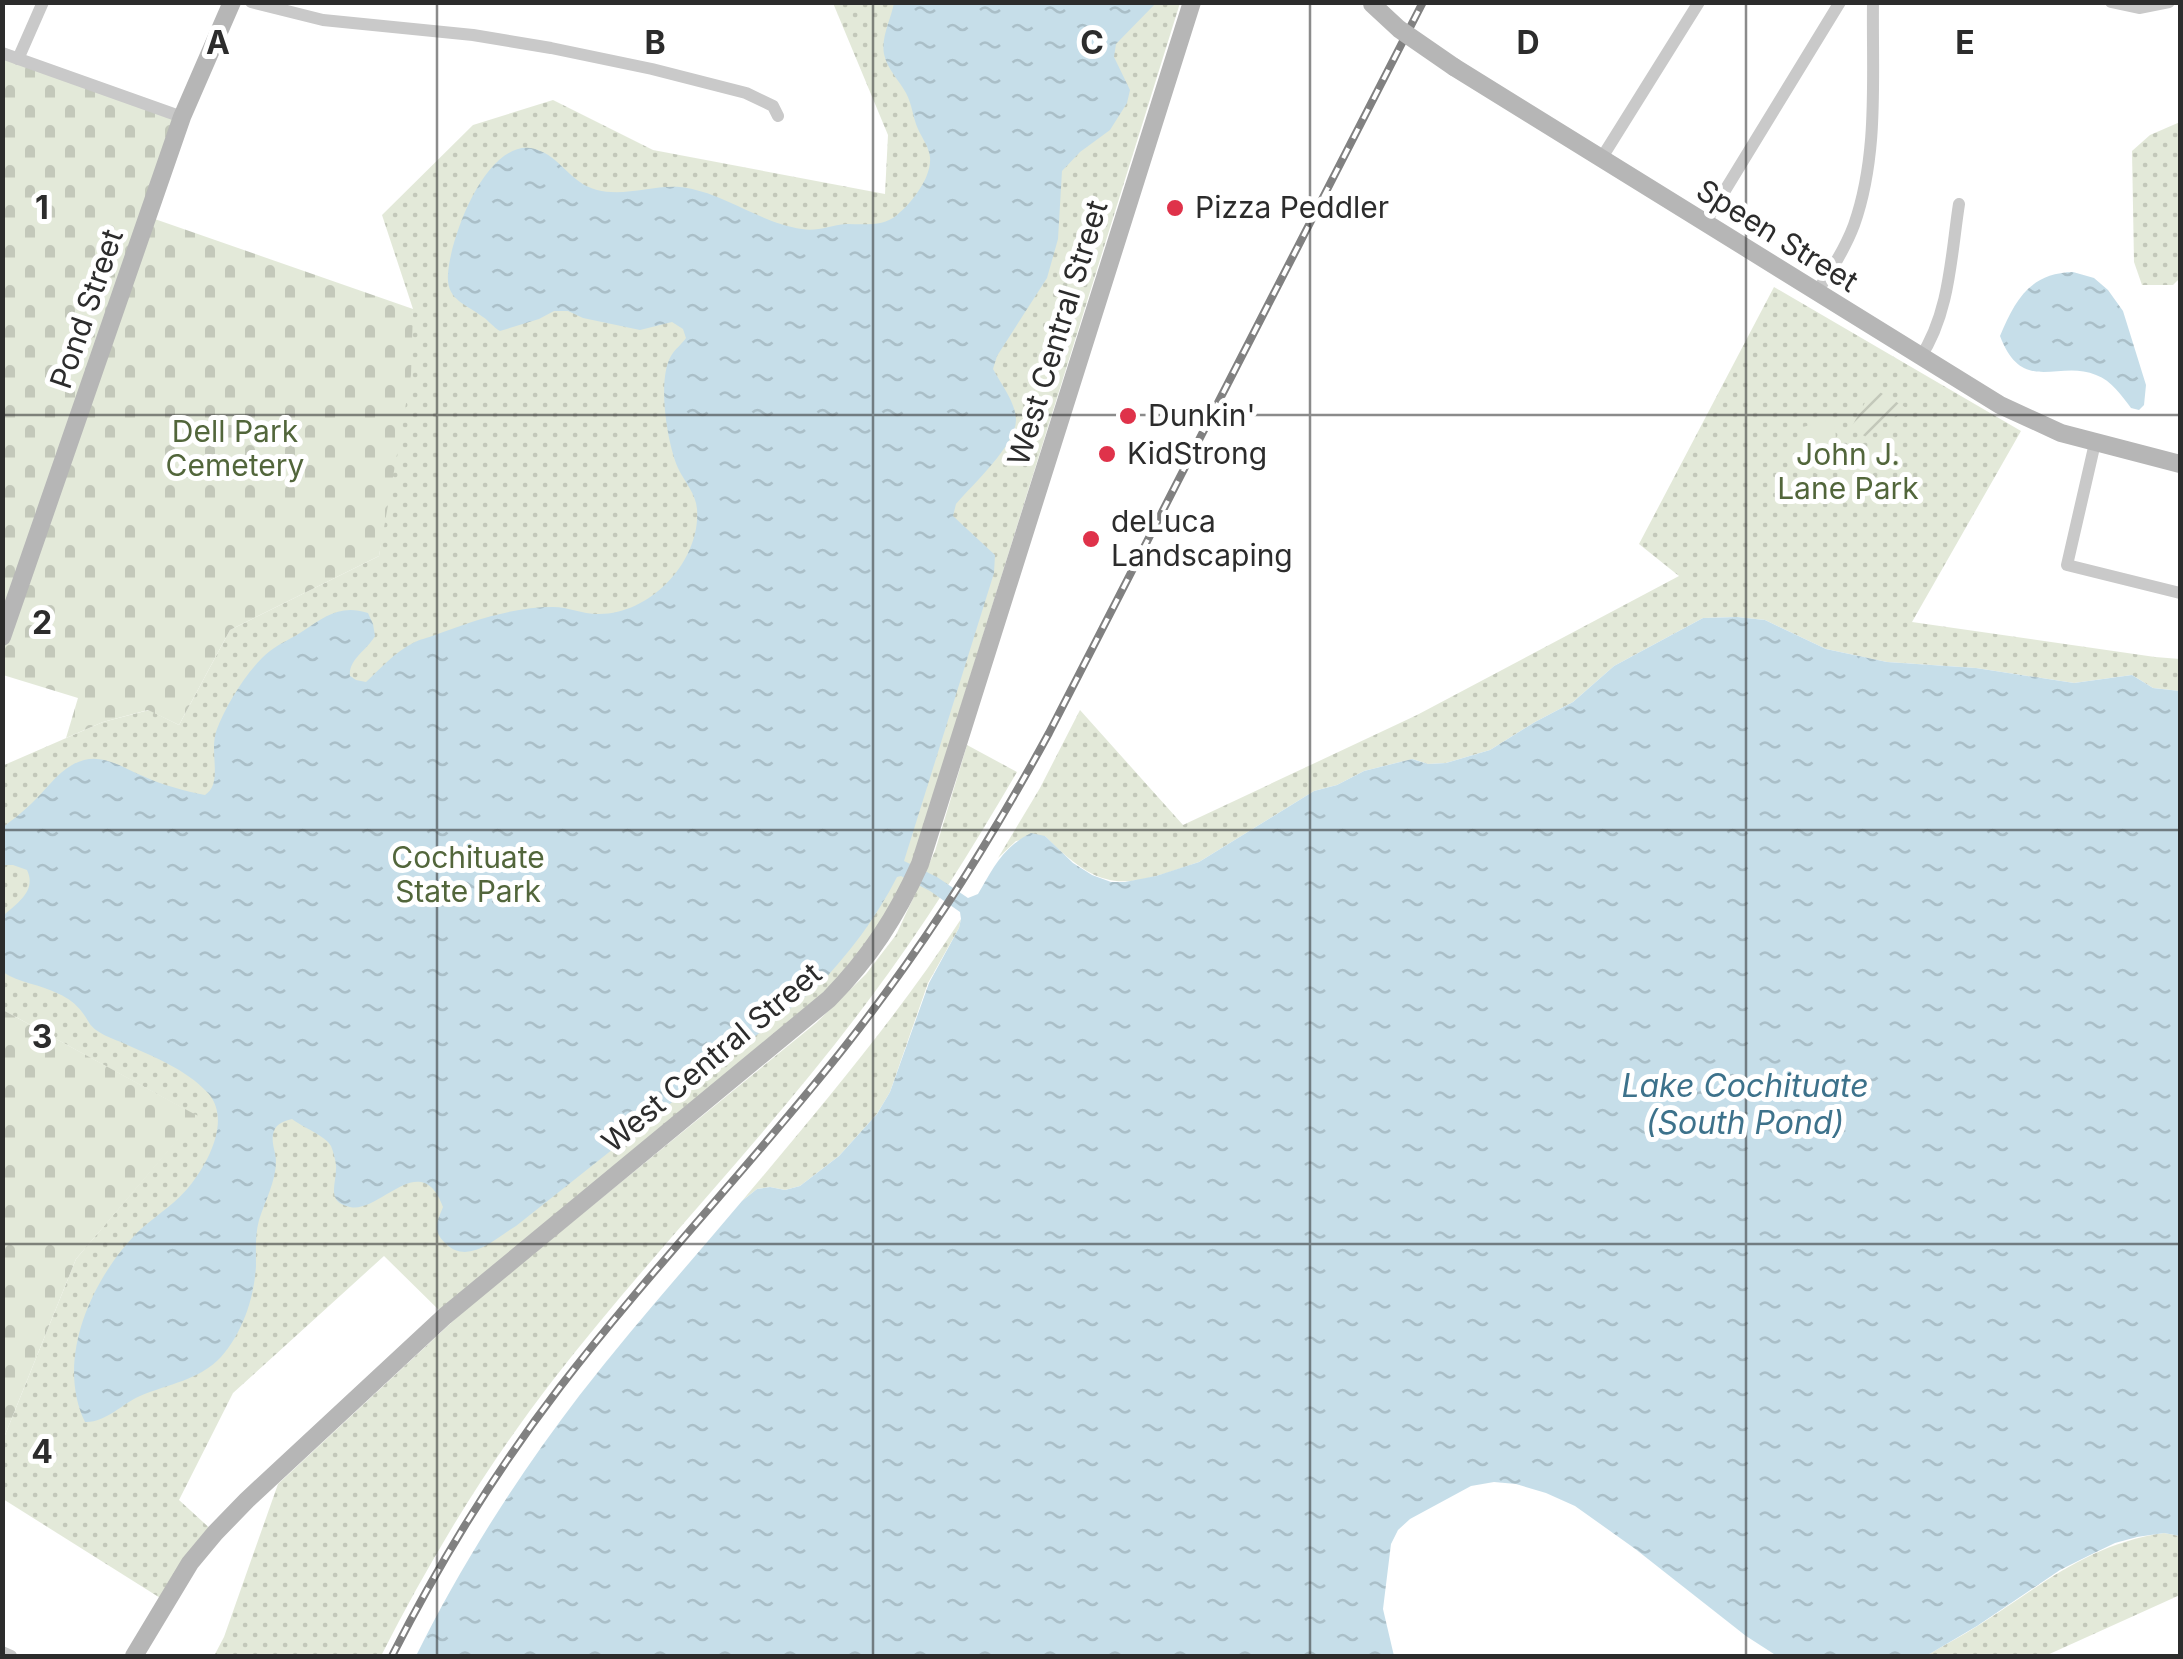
<svg xmlns="http://www.w3.org/2000/svg" width="2183" height="1659" font-family="Inter,sans-serif">
	<defs>
		<pattern id="grass-dots" width="8" height="8" patternUnits="userSpaceOnUse" patternTransform="scale(2.5)"><rect width="8" height="8" fill="#e3e9d9"/><path d="M2 2h.1M6 6h.1" fill="none" stroke="#c3c8ba" stroke-width="1.8" stroke-linecap="round"/></pattern>
		<pattern id="cemetery-stones" width="16" height="16" patternUnits="userSpaceOnUse" patternTransform="scale(2.5)"><rect width="16" height="16" fill="#e3e9d9"/><path d="M2 7V4a2 2 0 0 1 4 0v3zM10 15v-3a2 2 0 0 1 4 0v3z" fill="#c3c8ba"/></pattern>
		<pattern id="garden-furrows" width="10" height="10" patternUnits="userSpaceOnUse" patternTransform="scale(2.5)"><rect width="10" height="10" fill="#e3e9d9"/><path d="M-1 1l2-2M0 10L10 0M9 11l2-2" fill="none" stroke="#c3c8ba"/></pattern>
		<pattern id="water-ripples" width="26" height="14" patternUnits="userSpaceOnUse" patternTransform="scale(2.5)"><rect width="26" height="14" fill="#c6dee9"/><path d="M2 4q2-2 4 0t4 0M15 11q2-2 4 0t4 0" fill="none" stroke="#aabfc8"/></pattern>
	</defs>
	<rect width="100%" height="100%" fill="#fff"/>
	<g fill="url(#grass-dots)">
		<path d="M833,3h347l-247,793 -19,82 -43,74 -426,364 -61,-60 -151,137 -54,107 36,33 -50,68 -162,-102v-59l73,-181 121,-143 -194,-106 -1,-244 101,-44 46,-12 30,15 51,-95 149,-74 34,-247 -31,-94 91,-90 80,-25 100,50 232,44 3,-59z"/>
		<path d="M2180,122v156l-7,7h-31l-8,-23 -2,-111 18,-16z"/>
		<path d="M1774,287l247,144 -109,191 243,35 25,2v32l-27,-3 -21,-13 -58,8 -98,-15 -89,-6 -61,-13 -61,-29 -28,-3 -34,1 -89,48 -41,36 -38,20 -45,28 -44,13 -18,1 -16,-5 -48,12 -27,14 -23,6 -115,71c-74,26 -96,33 -154,-26l-29,5 -18,17 42,-70 40,-78 103,115 234,-110 262,-139 -40,-32z"/>
		<path d="M967,745l50,27c-46,79 -94,156 -149,229 -98,132 -214,249 -315,379 -67,87 -123,179 -172,276h-167l10,-19 54,-153 189,-176 349,-285 50,-49 30,-39 39,-84z"/>
		<path d="M961,919l-2,9 -31,55 -38,109 -13,22 -38,42 -39,30 -15,4 -15,-3 -13,2 -15,12c77,-92 154,-182 219,-282z"/>
		<path d="M2164,1533l16,3v59l-135,61h-119c18,-11 36,-20 53,-31 63,-40 109,-81 185,-92z"/>
	</g>
	<g fill="url(#cemetery-stones)">
		<path d="M3,53l179,64 -33,100 264,92 -2,66 -32,181 -149,74 -51,95 -31,-15 -45,12 -37,16 12,-40 -75,-23z"/>
		<path d="M3,1010l195,106 -122,143 -73,181z"/>
	</g>
	<path fill="url(#garden-furrows)" d="M1873,388l35,21 -28,16 -6,8 -8,4 -15,-9z"/>
	<path fill="#e3e9d9" d="M1833,419c5,21 4,37 -4,57l-10,-1 -18,-10 3,-20 -1,-18z"/>
	<g fill="url(#water-ripples)">
		<path d="M894,3h262l-40,41 -2,13 16,33 -3,13 -17,27 -30,22 -18,19 -4,68 -11,39 -50,78 -4,13c8,15 23,34 23,51 0,25 -44,65 -60,84l-3,12 42,39 -1,18 -90,288 33,16 31,21 10,-4c16,-27 24,-46 53,-61l14,3 28,27 19,12 19,7h14l31,-6 43,-14 115,-71 23,-6 27,-14 48,-12 16,5 18,-1 44,-13 45,-28 38,-20 41,-36 89,-48 34,-1 28,3 61,29 61,13 89,6 98,15 58,-8 21,13 27,3v845l-16,-3 -27,4 -22,6 -27,13 -28,14 -83,56 -51,30h-149l-31,-20 -112,-88 -59,-42 -29,-13 -30,-9 -22,-2 -23,4 -61,33 -12,11 -7,14 -8,65 11,47h-978c45,-91 101,-179 163,-260 52,-67 109,-131 163,-195l15,-12 13,-2 15,3 15,-4 39,-30 38,-42 13,-22 39,-109 30,-55 2,-9 -1,-7 -30,-21 -29,-15 -4,1c-21,41 -48,77 -81,111l-300,238c-22,13 -48,40 -71,17 -13,-13 -8,-21 -2,-36 -22,-60 -63,7 -93,0 -24,-5 -14,-22 -14,-38 1,-5 -3,-18 -5,-23 -5,-10 -29,-19 -39,-27 -7,2 -15,4 -18,12 -4,10 2,21 2,30 0,20 -11,40 -17,59 -4,15 -3,30 -3,46 -2,32 -13,66 -35,91 -21,23 -53,27 -81,39 -18,8 -35,27 -55,26 -31,-64 9,-148 56,-193 17,-15 37,-27 51,-46 17,-22 39,-64 16,-90 -22,-24 -56,-37 -85,-50 -9,-4 -19,-7 -27,-13 -7,-5 -9,-12 -14,-18 -6,-8 -14,-14 -23,-18 -19,-10 -40,-11 -56,-22v-56c14,-13 34,-25 24,-46l-14,-5h-10l-1,-37c10,-8 21,-16 30,-25 13,-12 24,-29 40,-38 27,-16 48,2 73,12 18,8 40,14 60,18 19,-12 3,-44 12,-66 9,-24 32,-62 53,-78 10,-8 23,-13 33,-20 22,-15 38,-27 65,-18l5,11 2,12c-8,14 -27,24 -25,40l6,4 10,2c15,-14 29,-30 47,-39 7,-4 15,-5 22,-8 37,-14 77,-28 118,-28 15,0 29,7 45,7 52,1 103,-53 99,-105 -1,-15 -13,-28 -19,-41 -11,-25 -21,-88 -7,-112 4,-7 11,-12 15,-18l-3,-9 -11,-7 -32,8 -57,-12 -15,-7h-14l-15,8 -39,12c-7,-4 -11,-10 -17,-14 -18,-14 -37,-17 -35,-43 2,-36 39,-138 87,-125 27,8 33,33 62,41 27,7 56,-5 83,-3 44,5 79,36 122,42 15,3 29,-4 44,-5 18,0 37,3 51,-9 15,-12 35,-38 33,-58 -1,-10 -8,-19 -12,-28 -5,-11 -6,-25 -12,-36 -7,-13 -19,-24 -22,-39 -3,-17 7,-35 10,-51z"/>
		<path d="M2073,272l21,6 14,12 15,21 23,74 -2,20 -5,5 -8,-2c-10,-13 -19,-27 -35,-33 -38,-16 -73,21 -96,-39 15,-36 30,-63 73,-64z"/>
	</g>
	<g fill="none" stroke-linecap="round" stroke-linejoin="round">
		<g stroke="#c9c9c9" stroke-width="12">
			<path d="M251,2l72,18 150,15 78,13 101,21 94,24 27,13 5,10"/>
			<path d="M2111,2l28,6 30,-6"/>
			<path d="M2,53l180,64"/>
			<path d="M18,59l25,-57"/>
			<path d="M1601,159l98,-157"/>
			<path d="M1705,223l135,-221"/>
			<path d="M1816,293c14,-21 29,-44 38,-68 25,-71 18,-148 19,-223"/>
			<path d="M1920,358c30,-45 31,-103 39,-154"/>
			<path d="M2095,443l-28,122 113,28"/>
			<path d="M2,1652l9,4"/>
		</g>
		<g stroke="#b6b6b6" stroke-width="18">
			<path d="M1454,67l546,338 61,28 119,31"/>
			<path d="M2,637l180,-520 50,-115"/>
			<path d="M134,1656l56,-93 25,-30 32,-33 198,-184 384,-317c41,-42 67,-82 91,-135l272,-862"/>
		</g>
		<g stroke="#818181" stroke-width="8">
			<path id="rail" d="M392,1656c48,-95 103,-184 168,-269 91,-118 195,-226 287,-343 77,-98 143,-202 202,-311l374,-731"/>
		</g>
		<use href="#rail" stroke="#fff" stroke-width="4" stroke-dasharray="11" stroke-linecap="butt"/>
		<path stroke="#b6b6b6" stroke-width="18" d="M1372,4l27,25 55,38"/>
	</g>
	<path fill="none" stroke="#2c2c2c" stroke-width="2.5" stroke-opacity="0.55" d="M437,2v1654M873,2v1654M1310,2v1654M1746,2v1654M2,415h2178M2,830h2178M2,1244h2178"/>
	<g fill="#df324a" stroke="#fff" stroke-width="4">
		<circle cx="1175" cy="208" r="10"/>
		<circle cx="1128" cy="416" r="10"/>
		<circle cx="1107" cy="454" r="10"/>
		<circle cx="1091" cy="539" r="10"/>
	</g>
	<g text-anchor="middle" stroke-width="10" stroke-linejoin="round" paint-order="stroke">
		<g font-size="30" fill="#2c2c2c" stroke="#fff" text-anchor="start">
			<text x="1195" y="218">Pizza Peddler</text>
			<text x="1148" y="426">Dunkin'</text>
			<text x="1127" y="464">KidStrong</text>
			<text x="1111" y="532">deLuca<tspan x="1111" dy="34">Landscaping</tspan></text>
		</g>
		<g font-size="30" fill="#2c2c2c" stroke="#fff">
			<text transform="translate(1777 236) rotate(32)" y="10">Speen Street</text>
			<text transform="translate(87 309) rotate(-71)" y="10">Pond Street</text>
			<text transform="translate(1058 333) rotate(-73)" y="10">West Central Street</text>
			<text transform="translate(712 1058) rotate(-40)" y="10">West Central Street</text>
		</g>
		<g font-size="30" fill="#52663b" stroke="#fff">
			<text x="235" y="442">Dell Park<tspan x="235" dy="34">Cemetery</tspan></text>
			<text x="1848" y="465">John J.<tspan x="1848" dy="34">Lane Park</tspan></text>
			<text x="468" y="868">Cochituate<tspan x="468" dy="34">State Park</tspan></text>
		</g>
		<g font-size="32" font-style="italic" fill="#3d728b" stroke="#fff">
			<text x="1745" y="1097">Lake Cochituate<tspan x="1745" dy="37">(South Pond)</tspan></text>
		</g>
	</g>
	<g font-size="32" text-anchor="middle" font-weight="bold" fill="#2c2c2c" stroke="#fff" stroke-width="10" stroke-linejoin="round" paint-order="stroke">
		<text x="218" y="54">A</text>
		<text x="655" y="54">B</text>
		<text x="1092" y="54">C</text>
		<text x="1528" y="54">D</text>
		<text x="1965" y="54">E</text>
		<text x="42" y="219">1</text>
		<text x="42" y="634">2</text>
		<text x="42" y="1048">3</text>
		<text x="42" y="1463">4</text>
	</g>
	<rect width="2183" height="1659" fill="none" stroke="#2c2c2c" stroke-width="10"/>
</svg>
